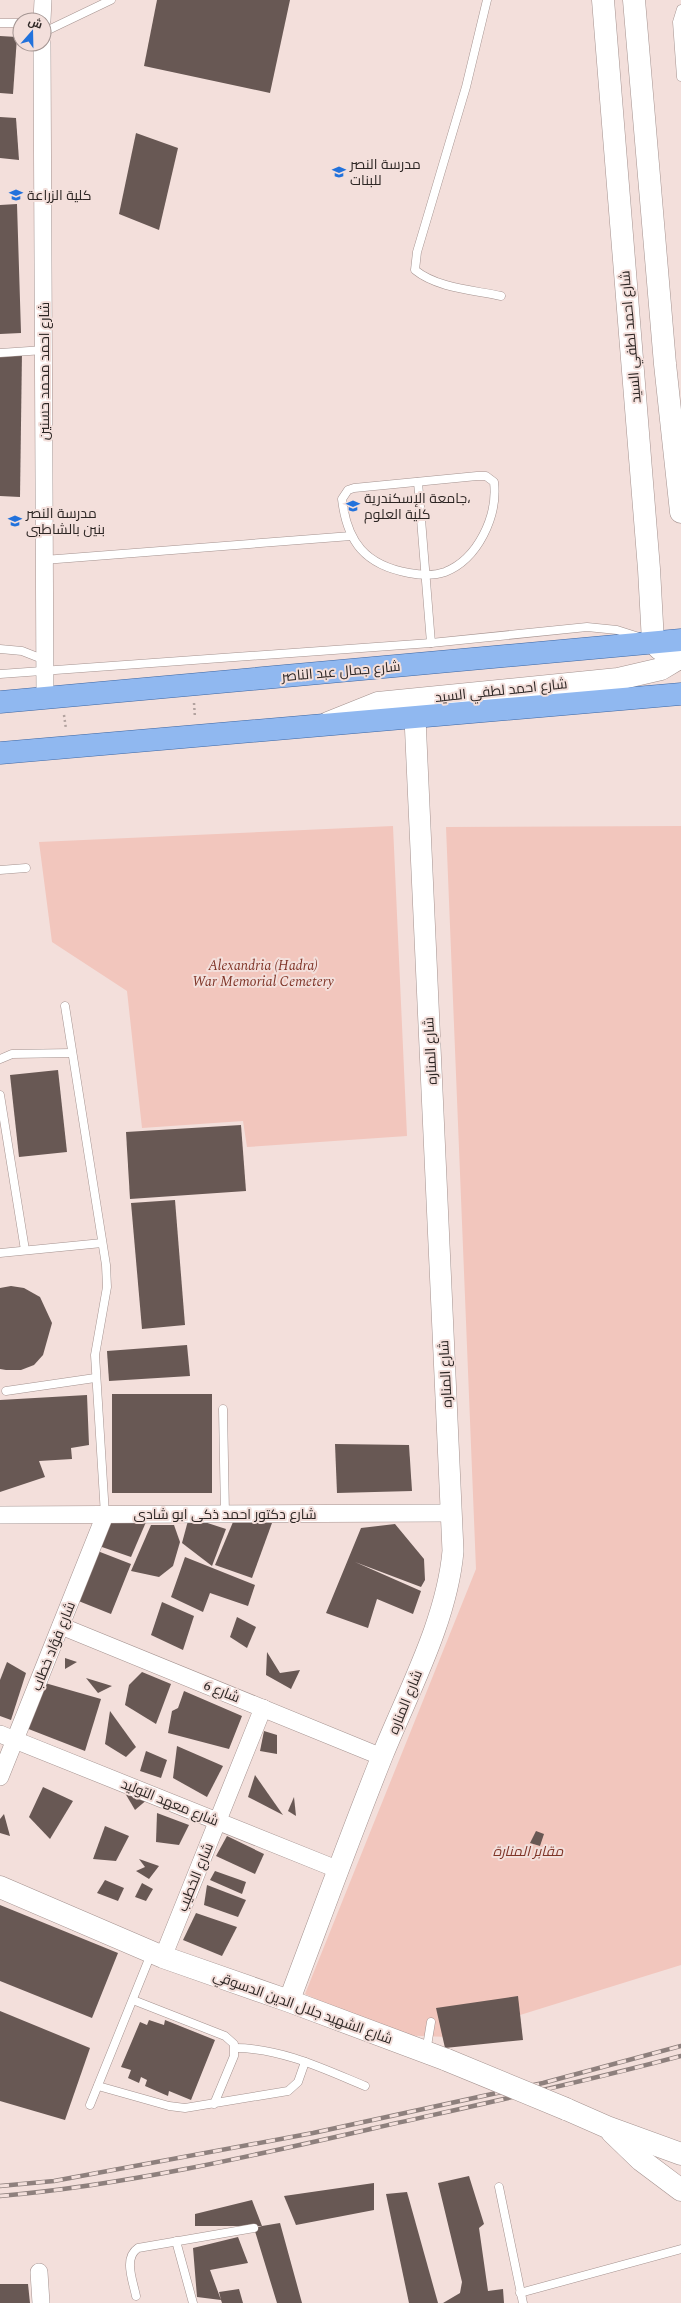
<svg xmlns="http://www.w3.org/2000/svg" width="681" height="2303" font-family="Spectral,Cairo,serif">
	<rect width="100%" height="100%" fill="#f3dfdb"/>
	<g fill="#f2c6bd">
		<path d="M393,826l14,310 -160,11 -4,-26 -101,7 -15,-137 -75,-49 -13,-100z"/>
		<path d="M681,826v1139l-232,72 -55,-2 -89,-41 171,-425 -30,-742z"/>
	</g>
	<g fill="#685854">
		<path d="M157,0h133l-20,93 -126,-27z"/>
		<path d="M0,36l17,1 -4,57 -13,-1z"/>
		<path d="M0,117l16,1 3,42 -19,-2z"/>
		<path d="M136,133l42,15 -19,82 -40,-16z"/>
		<path d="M17,204l4,129 -21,1v-129z"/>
		<path d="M0,350l22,1 -2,146 -20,-1z"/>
		<path d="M58,1070l9,82 -48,5 -9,-82z"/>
		<path d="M241,1125l5,66 -116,8 -4,-67z"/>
		<path d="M175,1200l10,125 -43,4 -11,-126z"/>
		<path d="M11,1286l13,2 16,9 12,26 -9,32 -9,10 -13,5h-15l-6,-1v-81z"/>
		<path d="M187,1345l3,31 -81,5 -2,-30z"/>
		<rect x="112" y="1394" width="100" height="99"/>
		<path d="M87,1395l2,50 -18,3 1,11 -33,2 6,16 -45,15v-92z"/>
		<path d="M335,1444l74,1 3,46 -75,2z"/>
		<path d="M189,1517l37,12 -14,37 -30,-23z"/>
		<path d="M111,1522h35l-15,35 -32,-11z"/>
		<path d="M233,1522l39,1 -20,55 -37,-13z"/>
		<path d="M395,1524l29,35 1,21 -4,7 -66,-25 66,29 -8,23 -36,-15 -9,29 -42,-15 35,-85z"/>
		<path d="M151,1525h23l6,17 -7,24 -14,11 -28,-6z"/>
		<path d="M95,1550l36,14 -20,50 -35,-14z"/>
		<path d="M185,1557l70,28 -7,21 -38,-13 -7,19 -32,-15z"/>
		<path d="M162,1602l32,14 -11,34 -32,-15z"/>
		<path d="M237,1617l19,10 -9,21 -17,-11z"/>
		<path d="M267,1652l13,21 20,-3 -9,19 -25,-14z"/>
		<path d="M65,1658l12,4 -12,7z"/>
		<path d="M7,1662l19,11 -15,47 -11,-4v-36z"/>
		<path d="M142,1672l29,12 -15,40 -31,-19 4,-20z"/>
		<path d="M86,1678l26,8 -14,7z"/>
		<path d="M45,1683l56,16 -16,52 -59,-23z"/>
		<path d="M184,1691l58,25 -13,33 -61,-16 4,-22 6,-3z"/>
		<path d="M110,1711l26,36 -10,10 -21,-13z"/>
		<path d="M264,1731l13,4v19l-17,-3z"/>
		<path d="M177,1746l46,20 -16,31 -34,-19z"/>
		<path d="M146,1751l21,9 -6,18 -21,-7z"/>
		<path d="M255,1775l28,40 -35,-18z"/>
		<path d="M43,1787l30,14 -23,38 -21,-22z"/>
		<path d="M125,1793l24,5 -14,12z"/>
		<path d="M294,1797l2,19 -8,-5z"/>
		<path d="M157,1813l32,12 -10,20 -23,-3z"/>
		<path d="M4,1814l6,22 -10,-3v-14z"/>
		<path d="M105,1826l24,10 -13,25 -23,-2z"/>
		<path d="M536,1831l8,3 -4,12 -10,-3z"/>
		<path d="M227,1836l37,18 -9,20 -39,-18z"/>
		<path d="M139,1859l20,7 -10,13 -13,-8 9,-4z"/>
		<path d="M215,1871l31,11 -4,12 -32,-14z"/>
		<path d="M105,1880l19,8 -6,13 -21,-8z"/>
		<path d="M142,1883l11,6 -7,12 -11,-4z"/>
		<path d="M207,1885l39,15 -8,17 -34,-12z"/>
		<path d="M0,1905l118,48 -26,65 -92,-37z"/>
		<path d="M196,1913l41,14 -15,29 -39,-16z"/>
		<path d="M518,1996l5,44 -78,8 -9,-40z"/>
		<path d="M0,2011l90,37 -25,72 -65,-19z"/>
		<path d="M149,2020l15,5 1,-5 50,20 -24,60 -22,-9 -1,5 -23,-10 2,-6 -6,-3 -2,6 -11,-5 3,-8 -10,-3 19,-45 7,3z"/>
		<path d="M469,2176l15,48 -5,4 9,63 15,-2 1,14h-61l17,-10 2,-11 -24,-99z"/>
		<path d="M374,2183v27l-78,15 -12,-29z"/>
		<path d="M407,2192l31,111h-29l-23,-109z"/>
		<path d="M252,2200l10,26 18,-3 22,80h-25l-23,-75 8,-2h-67v-12z"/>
		<path d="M238,2237l10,26 -38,7 11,30 -2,-8 20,-3 4,14h-21l-1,-3 -24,-3 -4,-49z"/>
		<path d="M0,2284h28l2,19h-30z"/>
	</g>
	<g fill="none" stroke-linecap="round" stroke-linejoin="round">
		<g stroke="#a4928f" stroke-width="9">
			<g id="service">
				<path d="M487,0l-21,87 -49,165 -2,18c22,18 58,20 86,26"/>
				<path d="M681,9l-4,13 4,55"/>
				<path d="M0,23h20"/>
				<path d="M44,32l67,-32"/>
				<path d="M0,353l44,-3"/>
				<path d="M477,476h9l8,6c4,34 -16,77 -49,90 -11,4 -25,3 -36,1 -44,-8 -62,-31 -67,-74l6,-9 6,-2z"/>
				<path d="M418,482l13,161"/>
				<path d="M44,560l307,-24"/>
				<path d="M0,649l22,2 23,9"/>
				<path d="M0,674l431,-31 156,-16 30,3 22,7"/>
				<path d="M0,870l26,-2"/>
				<path d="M65,1006l41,259 1,22 -12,68 10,160"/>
				<path d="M0,1059l12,-5 60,-1"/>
				<path d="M0,1095l25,155"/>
				<path d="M0,1253l102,-10"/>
				<path d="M6,1391l89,-13"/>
				<path d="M223,1409l2,105"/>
				<path d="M133,2000l92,36 9,8v12l-20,48"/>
				<path d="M235,2048c46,0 89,21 130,38"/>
				<path d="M426,2052l5,-30"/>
				<path d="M98,2086l71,20 16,2 103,-17 10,-9 7,-20"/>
				<path d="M90,2105l61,-151"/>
				<path d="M499,2187l24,116"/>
				<path d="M176,2241l17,62"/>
				<path d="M520,2293l161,-44"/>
				<path d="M136,2296c-3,-15 -13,-38 2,-48l116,-20"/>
			</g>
		</g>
		<g stroke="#a4928f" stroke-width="18">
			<g id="minor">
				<path d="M42,20l1,-20"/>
				<path d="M42,44l3,654"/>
				<path d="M0,1515l451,-2"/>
				<path d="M61,1626l321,131"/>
				<path d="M0,1734l339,136"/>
				<path d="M0,1777l105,-262"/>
				<path d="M163,1957l100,-249"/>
				<path d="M39,2272l2,31"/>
			</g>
		</g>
		<g stroke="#a4928f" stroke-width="22">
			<path id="tertiary" d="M289,2001c31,-82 61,-165 94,-247 26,-64 64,-134 70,-203l-38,-833"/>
		</g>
		<g stroke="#a4928f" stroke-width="23">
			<g id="secondary">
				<path d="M603,0l46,569 4,73 7,7 21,10"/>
				<path d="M634,0l31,364 16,148"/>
				<path d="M328,723l50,-20 240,-24 43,-10 20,-12"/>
				<path d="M0,1887l163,70 126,44 158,59"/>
				<path d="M566,2109l41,18 74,27"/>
				<path d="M612,2132l29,28 40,30"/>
			</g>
		</g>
		<g stroke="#3d66a2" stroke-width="23">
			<g id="primary">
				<path d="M0,702l681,-62"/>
				<path d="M0,753l681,-59"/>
			</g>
		</g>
		<g stroke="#b2a29f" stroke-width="2.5" stroke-dasharray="2 3" stroke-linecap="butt">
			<path d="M194,703l1,15"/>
			<path d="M64,715l2,14"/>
		</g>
		<use href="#service" stroke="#fff" stroke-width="8"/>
		<use href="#minor" stroke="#fff" stroke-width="17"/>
		<use href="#tertiary" stroke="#fff" stroke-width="21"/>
		<use href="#secondary" stroke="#fff" stroke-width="22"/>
		<use href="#primary" stroke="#90b8f0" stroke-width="22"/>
		<g stroke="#8e807d" stroke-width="4.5">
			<g id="rail">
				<path d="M0,2186l54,-5 259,-48 230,-50 138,-37"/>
				<path d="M0,2196c126,-11 252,-40 375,-68 102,-23 205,-45 306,-72"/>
			</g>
		</g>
		<use href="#rail" stroke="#f3dfdb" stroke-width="3" stroke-dasharray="9" stroke-linecap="butt"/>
		<g stroke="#a4928f" stroke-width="23" stroke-linecap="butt">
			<path id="secondary-bridge" d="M447,2060l119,49"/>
		</g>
		<use href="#secondary-bridge" stroke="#fff" stroke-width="22"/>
	</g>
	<defs>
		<g id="school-bare" transform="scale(1.08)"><path d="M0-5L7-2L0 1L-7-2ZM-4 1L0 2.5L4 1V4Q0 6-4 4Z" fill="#2272dc" stroke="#f3dfdb" stroke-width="2.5" paint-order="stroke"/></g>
		<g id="university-bare" transform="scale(1.08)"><path d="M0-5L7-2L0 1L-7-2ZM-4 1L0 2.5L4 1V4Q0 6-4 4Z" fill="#2272dc" stroke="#f3dfdb" stroke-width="2.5" paint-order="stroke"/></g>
	</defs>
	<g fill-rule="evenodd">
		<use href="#school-bare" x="339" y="172"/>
		<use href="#university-bare" x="16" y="195"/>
		<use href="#university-bare" x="353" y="506"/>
		<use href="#school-bare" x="15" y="521"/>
	</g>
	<g text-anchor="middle" stroke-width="4" stroke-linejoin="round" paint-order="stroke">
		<g font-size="14" fill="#2d2624" stroke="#f3dfdb" text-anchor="start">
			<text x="350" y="169">مدرسة النصر<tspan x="350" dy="16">للبنات</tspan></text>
			<text x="27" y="200">كلية الزراعة</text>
			<text x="364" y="503">جامعة الإسكندرية،<tspan x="364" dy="16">كلية العلوم</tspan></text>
			<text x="26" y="518">مدرسة النصر<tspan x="26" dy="16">بنين بالشاطبى</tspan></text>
		</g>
		<g font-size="14" fill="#2d2624" stroke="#f3dfdb">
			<text transform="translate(630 337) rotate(-95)" y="5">شارع احمد لطفي السيد</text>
			<text transform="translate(44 371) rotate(-90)" y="5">شارع احمد محمد حسنين</text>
			<text transform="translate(341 671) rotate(-5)" y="5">شارع جمال عبد الناصر</text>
			<text transform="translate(501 690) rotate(-6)" y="5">شارع احمد لطفي السيد</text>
			<text transform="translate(430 1051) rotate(-93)" y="5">شارع المناره</text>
			<text transform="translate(445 1374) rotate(-93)" y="5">شارع المناره</text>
			<text x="225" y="1519">شارع دكتور احمد ذكى ابو شادى</text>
			<text transform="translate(53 1646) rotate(-68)" y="5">شارع فؤاد خطاب</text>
			<text transform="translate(222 1691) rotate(22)" y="5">شارع 6</text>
			<text transform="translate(405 1702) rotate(-68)" y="5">شارع المناره</text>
			<text transform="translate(170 1802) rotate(22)" y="5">شارع معهد التوليد</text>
			<text transform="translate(195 1877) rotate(-68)" y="5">شارع الخطيب</text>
			<text transform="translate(303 2007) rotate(20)" y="5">شارع الشهيد جلال الدين الدسوقي</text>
		</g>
		<g font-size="14" font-style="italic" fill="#7f3427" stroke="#f3dfdb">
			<text x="263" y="970">Alexandria (Hadra)<tspan x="263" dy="16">War Memorial Cemetery</tspan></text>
			<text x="528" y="1856">مقابر المنارة</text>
		</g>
	</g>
	<g transform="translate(32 32) rotate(20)"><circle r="19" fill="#f3dfdb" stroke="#a49592"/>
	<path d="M0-3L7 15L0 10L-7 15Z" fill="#2272dc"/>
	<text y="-6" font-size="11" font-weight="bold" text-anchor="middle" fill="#2d2624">ش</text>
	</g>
</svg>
